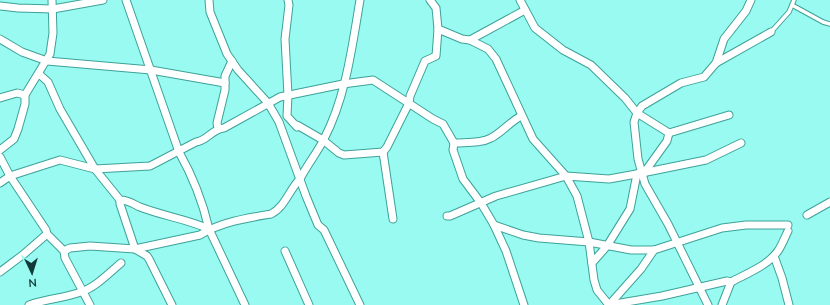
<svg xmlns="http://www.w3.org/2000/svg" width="830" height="305" font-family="Mulish,sans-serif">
	<rect width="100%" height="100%" fill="#98faf0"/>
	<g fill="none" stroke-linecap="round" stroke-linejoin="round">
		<g stroke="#3da299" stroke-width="5.5">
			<g id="service">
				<path d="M792,5l31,17 7,2"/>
				<path d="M771,32l18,-20 5,-12"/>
			</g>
		</g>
		<g stroke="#3da299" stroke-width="9">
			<g id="minor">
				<path d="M126,0l53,152c13,23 24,51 30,77l36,76"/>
				<path d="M209,0l1,12 17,42 11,16 30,33 11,19 27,74 12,29 6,5 36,75"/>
				<path d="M288,0l1,5 -4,34 3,56 -1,21 10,11v-2l26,15 16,13 5,2 39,-3 4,-5 22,-44 1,-7 15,-35 11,-5 2,-27 -2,-21 -6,-8"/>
				<path d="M520,0l15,28 28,22 28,15 34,33 12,15 32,20 60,-18"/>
				<path d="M0,6l18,2 35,1 50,-9"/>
				<path d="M438,29l24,10 8,1 18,9 8,10 37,80 33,37 11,20 12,46 5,38 3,10 12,15 32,-36 13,-19"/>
				<path d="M0,39l22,13 25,9 104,9 74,13"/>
				<path d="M470,40l55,-30"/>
				<path d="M716,63l55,-31"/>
				<path d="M39,74l9,8 12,27 35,60 25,31c9,0 13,4 20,7 23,9 47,12 69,22"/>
				<path d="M0,98l17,-5 8,2"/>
				<path d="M218,128l-1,-5 8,-33v-14l7,-15"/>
				<path d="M454,143c11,-1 26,1 37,-5 10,-5 19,-16 30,-22"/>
				<path d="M0,150l14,-11 4,-10 7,-25v-9l25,-41 3,-21 -1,-33"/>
				<path d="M383,152l10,67"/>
				<path d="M0,157l10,19 36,54 1,4 17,17 1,7 25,47"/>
				<path d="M644,173l23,-32 2,-8"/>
				<path d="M0,183l10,-7 50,-16 35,9 55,-3 46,-24c11,-1 16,-13 28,-14l56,-31 63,-13 30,-4 60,39 10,5 11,19 -1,7 10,29 18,24 13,22 29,10 16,3 50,4 42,8h23l68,-22 24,-3h42"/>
				<path d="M120,200v4l15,45 12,7 2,3 23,46"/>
				<path d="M807,215l23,-13"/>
				<path d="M447,216h3l46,-20 70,-20 43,3 33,-6 64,-13 35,-17"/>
				<path d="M494,225l12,26 18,54"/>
				<path d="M64,251l6,-3 20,-2 45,3 65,-14c21,-13 47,-17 71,-21 14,-7 18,-24 29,-35 7,-14 17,-26 24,-40 22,-42 28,-92 36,-139"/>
				<path d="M285,251l24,54"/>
				<path d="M774,256l8,22 7,27"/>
				<path d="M592,263l15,-17 23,-37 7,-35"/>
				<path d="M0,272l24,-18 23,-20"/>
				<path d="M29,305c17,-6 35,-7 52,-13 15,-5 28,-19 40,-29"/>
				<path d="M609,305l53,-9 65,-15 4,1c17,-9 36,-16 47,-31 4,-6 7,-14 10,-20"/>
				<path d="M708,305l-40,-81 -23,-40 -7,-25 -4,-37 3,-9 5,-7 39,-23 23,-6 12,-14 8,-24 22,-28 5,-11"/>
				<path d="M722,305l9,-23"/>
			</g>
		</g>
		<use href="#service" stroke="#fff" stroke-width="3.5"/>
		<use href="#minor" stroke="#fff" stroke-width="7"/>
	</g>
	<g transform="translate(32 273) rotate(176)" stroke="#98faf0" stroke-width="3" paint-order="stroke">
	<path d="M0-3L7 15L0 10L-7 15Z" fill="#103b38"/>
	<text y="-6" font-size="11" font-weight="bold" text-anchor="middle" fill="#103b38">N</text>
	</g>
</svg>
